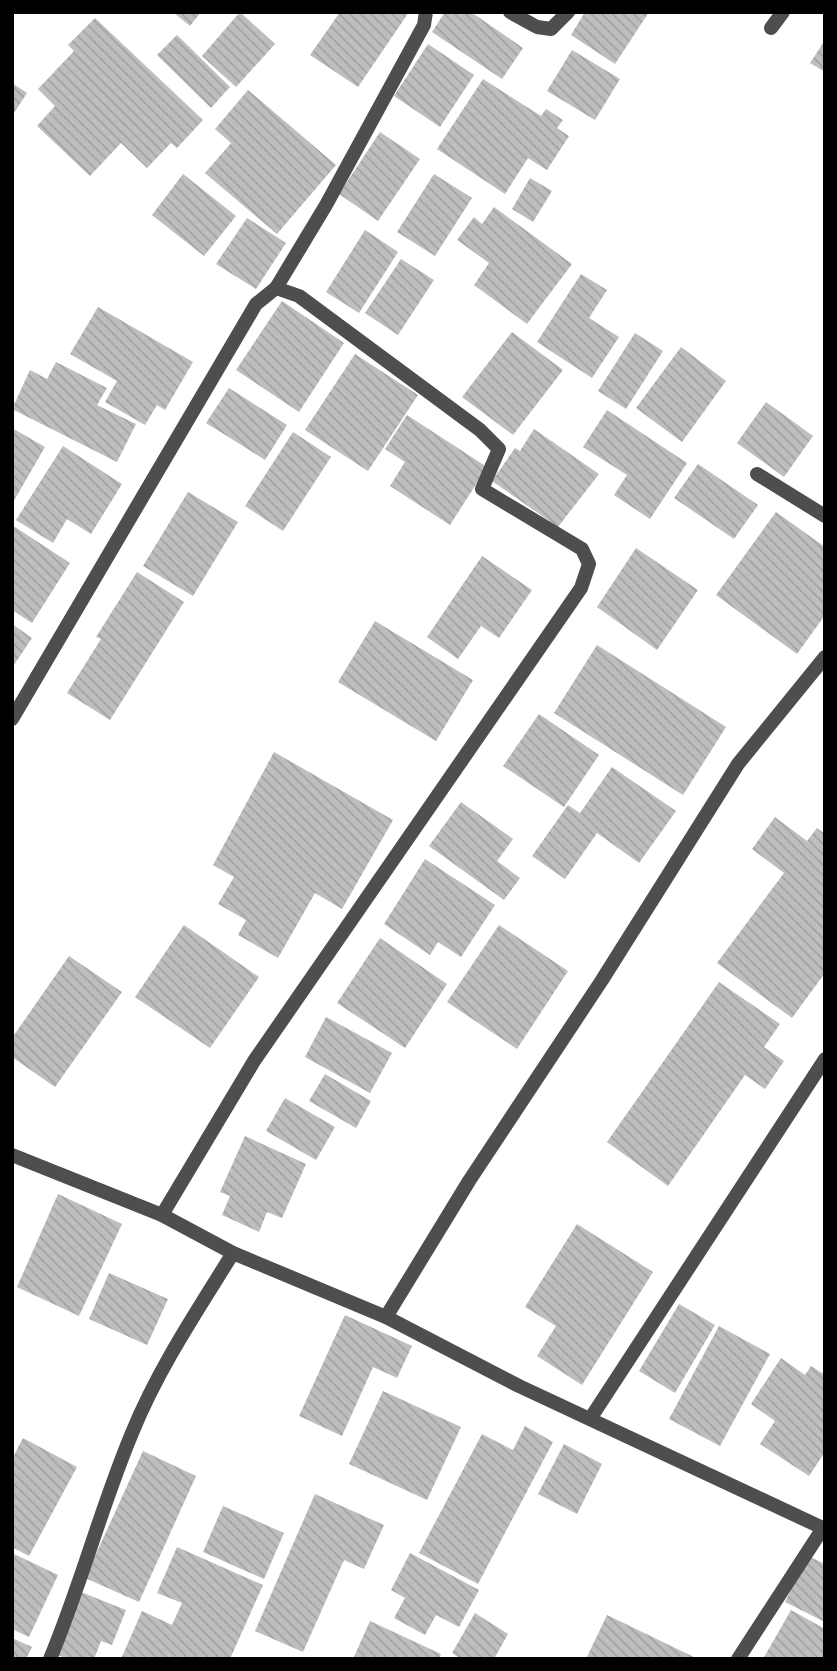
<svg xmlns="http://www.w3.org/2000/svg" width="837" height="1671" font-family="'Golos Text',sans-serif">
	<defs>
		<pattern id="building-back-hatch" width="6" height="6" patternUnits="userSpaceOnUse" patternTransform="scale(1.75)"><rect width="6" height="6" fill="#bebebe"/><path d="M-1 5l2 2M0 0l6 6M5-1l2 2" fill="none" stroke="#a2a2a2"/></pattern>
	</defs>
	<rect width="100%" height="100%" fill="#fff"/>
	<g fill="url(#building-back-hatch)">
		<path d="M173,12h28l-11,14z"/>
		<path d="M240,12l35,32 -39,43 -34,-31z"/>
		<path d="M340,12h69l-51,75 -48,-32z"/>
		<path d="M445,12h26l52,36 -21,31 -70,-47z"/>
		<path d="M585,12h64l-34,52 -44,-29z"/>
		<path d="M95,18l108,102 -26,28 -6,-5 -24,25 -26,-25 -31,33 -53,-50 18,-20 -17,-17 36,-38 -6,-6z"/>
		<path d="M177,35l53,52 -19,21 -54,-53z"/>
		<path d="M825,40v32l-15,-9z"/>
		<path d="M428,44l46,31 -34,52 -46,-31z"/>
		<path d="M572,50l48,29 -25,41 -48,-29z"/>
		<path d="M483,79l58,37 5,-7 17,11 -6,8 12,8 -22,34 -19,-12 -23,36 -68,-45z"/>
		<path d="M12,83l15,10 -15,23z"/>
		<path d="M248,90l88,75 -59,69 -72,-61 26,-30 -16,-14z"/>
		<path d="M380,132l40,27 -42,62 -39,-27z"/>
		<path d="M183,174l53,42 -32,40 -52,-41z"/>
		<path d="M434,174l38,24 -37,58 -38,-24z"/>
		<path d="M530,178l22,13 -19,31 -21,-13z"/>
		<path d="M494,207l78,57 -45,60 -53,-39 15,-22 -32,-23 17,-23 8,7z"/>
		<path d="M247,218l39,25 -30,46 -40,-25z"/>
		<path d="M365,230l33,22 -39,61 -33,-21z"/>
		<path d="M401,259l33,21 -36,55 -33,-22z"/>
		<path d="M581,274l26,16 -18,28 30,19 -27,41 -55,-36z"/>
		<path d="M282,301l62,42 -45,69 -63,-42z"/>
		<path d="M98,307l95,55 -28,48 -8,-5 -12,20 -40,-23 12,-21 -47,-27z"/>
		<path d="M512,332l51,38 -50,65 -51,-38z"/>
		<path d="M635,333l28,18 -37,58 -28,-18z"/>
		<path d="M681,347l45,34 -44,61 -46,-34z"/>
		<path d="M355,354l63,41 -50,76 -63,-41z"/>
		<path d="M56,362l51,26 -10,17 39,19 -19,38 -105,-53 18,-39 17,9z"/>
		<path d="M229,388l58,37 -22,35 -59,-37z"/>
		<path d="M766,402l47,34 -29,41 -47,-34z"/>
		<path d="M607,410l80,53 -37,56 -36,-24 13,-20 -44,-28z"/>
		<path d="M407,415l80,52 -37,58 -60,-39 15,-24 -20,-13z"/>
		<path d="M12,428l33,19 -33,57z"/>
		<path d="M534,429l65,45 -41,53 -66,-46 23,-33 5,3z"/>
		<path d="M293,432l38,25 -48,74 -38,-25z"/>
		<path d="M63,446l59,38 -31,50 -24,-15 -14,24 -37,-23z"/>
		<path d="M698,464l60,41 -24,34 -60,-41z"/>
		<path d="M188,492l50,30 -45,74 -50,-30z"/>
		<path d="M776,512l49,35v68l-28,39 -81,-59z"/>
		<path d="M12,525l58,38 -38,60 -20,-13z"/>
		<path d="M636,548l62,42 -41,60 -60,-43z"/>
		<path d="M482,556l50,34 -33,48 -18,-12 -23,33 -31,-22z"/>
		<path d="M137,572l47,30 -74,118 -43,-27 34,-54 -5,-2z"/>
		<path d="M375,621l98,59 -37,61 -98,-59z"/>
		<path d="M12,624l20,14 -20,30z"/>
		<path d="M597,645l129,82 -43,68 -129,-82z"/>
		<path d="M539,714l60,41 -35,52 -61,-41z"/>
		<path d="M274,752l119,68 -51,89 -27,-16 -37,65 -40,-23 8,-15 -28,-16 16,-27 -21,-12z"/>
		<path d="M612,767l64,44 -37,52 -42,-30 -32,46 -33,-23 36,-51 12,8z"/>
		<path d="M461,802l52,37 -16,22 23,17 -16,22 -75,-54z"/>
		<path d="M775,817l32,24 10,-13 8,6v139l-33,45 -75,-55 67,-90 -32,-24z"/>
		<path d="M425,859l70,46 -34,52 -23,-15 -8,13 -46,-31z"/>
		<path d="M184,925l75,52 -49,71 -75,-51z"/>
		<path d="M499,925l69,46 -51,78 -70,-47z"/>
		<path d="M380,938l67,46 -42,64 -68,-45z"/>
		<path d="M69,956l53,36 -67,95 -43,-30v-19z"/>
		<path d="M719,982l61,42 -16,23 20,14 -19,28 -20,-14 -77,111 -61,-44z"/>
		<path d="M326,1017l66,36 -22,40 -65,-36z"/>
		<path d="M325,1074l46,27 -15,27 -47,-27z"/>
		<path d="M285,1098l50,29 -19,33 -50,-29z"/>
		<path d="M245,1136l61,28 -24,54 -15,-6 -8,20 -37,-17 8,-19 -10,-4z"/>
		<path d="M58,1194l64,30 -43,92 -62,-29z"/>
		<path d="M577,1224l76,48 -71,113 -45,-29 19,-30 -31,-19z"/>
		<path d="M109,1273l59,26 -21,46 -58,-26z"/>
		<path d="M679,1304l36,21 -40,68 -36,-22z"/>
		<path d="M345,1315l67,31 -15,32 -24,-11 -31,69 -43,-20z"/>
		<path d="M719,1326l51,28 -50,92 -51,-27z"/>
		<path d="M781,1358l24,17 6,-9 14,9v77l-16,24 -49,-32 15,-23 -24,-17z"/>
		<path d="M383,1391l78,36 -34,73 -78,-36z"/>
		<path d="M525,1426l28,16 -75,142 -59,-31 63,-119 31,16z"/>
		<path d="M23,1438l54,29 -48,89 -17,-9v-88z"/>
		<path d="M564,1444l38,20 -25,50 -39,-20z"/>
		<path d="M143,1451l53,25 -57,126 -54,-24z"/>
		<path d="M315,1494l69,31 -20,44 -20,-9 -41,92 -48,-21z"/>
		<path d="M223,1506l61,27 -20,46 -61,-27z"/>
		<path d="M177,1547l86,38 -33,74h-109l21,-48 30,14 10,-22 -25,-10z"/>
		<path d="M12,1553l46,22 -29,62 -17,-8z"/>
		<path d="M410,1553l69,37 -20,37 -23,-12 -11,20 -31,-17 11,-20 -14,-8z"/>
		<path d="M808,1556l17,8v58l-40,-20z"/>
		<path d="M81,1592l45,18 -14,35 -11,-4 -7,18h-27l-11,-5z"/>
		<path d="M791,1610l34,19v30h-62z"/>
		<path d="M475,1613l33,21 -14,25h-33l-9,-6z"/>
		<path d="M607,1615l91,44h-112z"/>
		<path d="M370,1621l71,33 -2,5h-86z"/>
		<path d="M12,1638l20,9 -6,12h-14z"/>
	</g>
	<g fill="none" stroke-linecap="round" stroke-linejoin="round">
		<g stroke="#4e4e4e" stroke-width="14">
			<path d="M510,12l27,15 14,2 17,-17"/>
			<path d="M771,28l12,-16"/>
			<path d="M276,288l50,-83 98,-180 2,-13"/>
			<path d="M757,474l68,42"/>
			<path d="M12,719l244,-415 20,-16 23,8 181,134 19,19 -17,40 100,60 7,15 -8,24 -327,473 -92,154"/>
			<path d="M12,1155l150,60 71,38 153,64 133,69 306,143"/>
			<path d="M386,1317l83,-136 133,-201 136,-216 87,-107"/>
			<path d="M590,1419l235,-360"/>
			<path d="M50,1659c31,-74 51,-152 82,-226 26,-64 65,-122 101,-180"/>
			<path d="M738,1659l85,-131"/>
		</g>
	</g>
	<rect width="837" height="1671" fill="none" stroke="#000000" stroke-width="28"/>
</svg>
